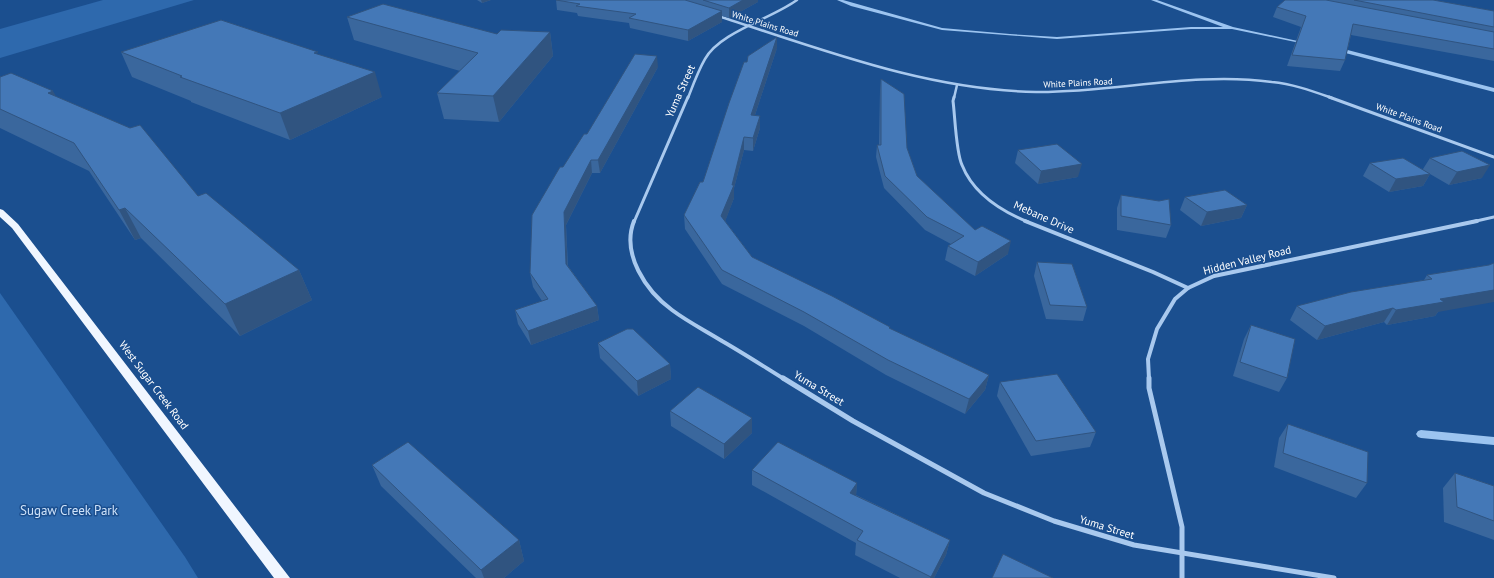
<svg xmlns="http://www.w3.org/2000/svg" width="1494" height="578" font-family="'PT Sans',sans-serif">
	<rect width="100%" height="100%" fill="#1b4f8f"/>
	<g fill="#2e69ad">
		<path d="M103,0h91l-194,58v-29z"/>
		<path d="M0,293l185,264 13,21h-198z"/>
	</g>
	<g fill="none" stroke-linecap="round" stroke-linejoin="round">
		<g fill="#9cc4f0" fill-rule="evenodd">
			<path d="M837,0h6l99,28 68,6 47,3 134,-10h32l-72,-27h6l76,27 74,16 -2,1 -73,-15h-41l-134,10 -115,-9 -91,-24z"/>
			<path d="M1336,47l158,41v4l-160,-42v-2z"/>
			<path d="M1421,430l73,7v8l-73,-7 -3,-1 -2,-3 2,-3z"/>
		</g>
		<g stroke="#a9c9ee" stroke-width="2.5">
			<path d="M718,16c103,33 208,74 318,76 78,1 157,-21 236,-10 21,2 40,9 60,16"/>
			<path d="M688,98c5,-13 10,-27 17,-39 15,-27 66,-40 92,-59"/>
			<path d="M954,98l3,-13"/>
		</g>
		<g stroke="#a9c9ee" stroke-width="3">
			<path d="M954,97l-1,4c2,15 3,52 9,64 11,28 39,46 66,57"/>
			<path d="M1329,97l165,60"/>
			<path d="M634,222l54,-125"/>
			<path d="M1472,222l22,-5"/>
		</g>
		<g stroke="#a9c9ee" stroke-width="4">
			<path d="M634,221c-13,33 12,70 38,89 16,12 34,21 50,31 21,12 41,25 62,38"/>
			<path d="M1025,221l128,51 35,16"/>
			<path d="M1149,379l-1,-20 9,-30 18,-30 13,-11 26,-12 263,-55"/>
		</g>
		<g stroke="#a9c9ee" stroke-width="5">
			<path d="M783,378l70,43 131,72 70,28 80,24 200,33"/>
			<path d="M1149,378v10l33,139v51"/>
		</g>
		<path fill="#f0f6ff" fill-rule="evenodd" d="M0,209l3,1 15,14 272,354h-16l-262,-350 -12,-11z"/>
	</g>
	<g fill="#3a679d">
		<path d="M477,0h14l-9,3z"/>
		<path d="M556,0h202v2l-29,16 -7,-2v6l-34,19 -58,-13 -1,-5 -51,-7 -1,-3 -20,-3z"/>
		<path d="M1285,0h148l61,11v50l-143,-26 -6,25 -5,11 -53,-5 14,-39 -28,-10 4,-10z"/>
		<path d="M347,17l150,17 53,-2 3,24 -54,66 -55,-3 -7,-26 23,-22 -106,-31z"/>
		<path d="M777,48l-22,67 5,1v12l-7,23 -9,-1 -10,38v10l-9,23 27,36 138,70v2l99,46 -4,15 -20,24 -79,-39 -82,-49 -82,-42 -37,-55 -1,-14z"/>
		<path d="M121,52l199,3 62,42 -92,43 -99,-38v-1l-59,-24z"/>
		<path d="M658,67l-58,106h-8l-26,52 2,41 29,40 2,14 -68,25 -13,-21 -3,-14 27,-9 -9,-14 -3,-14 57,-139z"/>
		<path d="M0,77l56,20 142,99 101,74 13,30 -72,36 -99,-98 -6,2 -46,-69 -89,-43z"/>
		<path d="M881,79l36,97 58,54 33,24 -33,22 -30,-16 3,-14 3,-2 -26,-14 -41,-42 -8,-31 1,-12h2l1,-55z"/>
		<path d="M1018,150l60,27 -40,7 -23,-21z"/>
		<path d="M1430,158l52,20 -33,7 -19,-11 -7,12 -34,6 -26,-16 7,-13 53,6z"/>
		<path d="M1121,195l50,30 -5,13 -49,-8v-22z"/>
		<path d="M1185,197l62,8 -6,13 -40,8 -21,-16z"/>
		<path d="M1037,262l50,45 -4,14 -37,-2 -12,-43z"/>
		<path d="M1489,265l-51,47 -3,4 -48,9 -3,-3 -67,18 -27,-20 7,-14 127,-26 3,-5z"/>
		<path d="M1251,325l36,53 -8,14 -46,-16 11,-37z"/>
		<path d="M598,343l72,21 1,15 -33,17 -38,-38z"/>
		<path d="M1000,382l96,50 -6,15 -59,9 -34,-60z"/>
		<path d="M670,411l82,22 -28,26 -53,-33z"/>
		<path d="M1288,424l79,59 -11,15 -82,-31 5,-29z"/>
		<path d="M372,465l147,75 5,21 -20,17h-28l-95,-92z"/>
		<path d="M752,470l105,13 -1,12 94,45 -4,15 -12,23h-34l-45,-23 1,-12 -104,-58z"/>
		<path d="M1455,473l39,13v54l-50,-18 -1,-34z"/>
	</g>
	<g fill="#305480">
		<path d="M481,0h10l-9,3z"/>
		<path d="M743,0h15v2l-29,16v-10z"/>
		<path d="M722,11v11l-34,19v-11z"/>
		<path d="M550,32l3,24 -54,66 -6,-26z"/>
		<path d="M777,37v11l-26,79v-12z"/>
		<path d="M657,56l1,11 -58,106 -2,-13z"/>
		<path d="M375,72l7,25 -92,43 -10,-27z"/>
		<path d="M53,91l15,26 -20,-24z"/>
		<path d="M760,116v12l-7,23v-13z"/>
		<path d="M744,137v13l-10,38v10l-12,32 -1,-14 11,-31z"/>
		<path d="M591,160l1,13 -26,52 2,53 -2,-14 -2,-52z"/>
		<path d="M1082,164l-4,13 -40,7 3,-13z"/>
		<path d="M1490,165l-8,13 -33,7 8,-13z"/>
		<path d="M1430,174l-7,12 -34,6 7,-13z"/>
		<path d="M1247,205l-6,13 -40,8 6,-14z"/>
		<path d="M125,208l16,30 -6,2 -16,-30z"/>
		<path d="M1011,241l-3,13 -33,22 3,-14z"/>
		<path d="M299,270l13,30 -72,36 -15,-32z"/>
		<path d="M1494,290v12l-56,10 -3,4 -48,9 9,-15 44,-11z"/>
		<path d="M597,306l2,14 -68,25 -3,-14z"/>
		<path d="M1393,308l-9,14 -67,18 8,-14z"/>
		<path d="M670,364l1,15 -33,17 -1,-15z"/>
		<path d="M989,375l-4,15 -20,24 4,-15z"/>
		<path d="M752,418v15l-28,26v-15z"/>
		<path d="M857,483l-1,15 -6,-5z"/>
		<path d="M519,540l5,21 -20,17h-20l-3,-8z"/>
		<path d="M950,540l-4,15 -12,23h-4z"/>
	</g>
	<g fill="#4478b7" stroke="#305480">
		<path d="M556,0h129l37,11 -34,19 -59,-12 7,-4 -60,-8 4,-2z"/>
		<path d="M703,0h40l-14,8z"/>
		<path d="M1285,0h41l168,32v17l-141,-25 -8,36 -53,-5 14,-39 -29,-9z"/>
		<path d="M1354,0h79l61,11v16z"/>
		<path d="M383,4l114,30 4,-4 49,2 -57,64 -56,-3 41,-40 -131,-36z"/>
		<path d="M221,20l97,32 -4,1 61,19 -95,41 -100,-36 2,-1 -61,-24z"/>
		<path d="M777,37l-26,78 9,1 -7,22 -9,-1 -12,48h2l-13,31 31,41 80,39 58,31 -1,1 100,47 -20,24 -81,-39 -84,-48 -82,-42 -38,-55 16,-33h3l26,-79 15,-41h3l1,-6z"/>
		<path d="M635,54l22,2 -59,104h-7l-27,52 2,52 31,42 -69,25 -13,-21 33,-11 -18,-26 2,-58 28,-48h3l21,-33h3z"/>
		<path d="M11,73l42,18 -5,2 82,35 10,-3 58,71 8,-3 93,77 -74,34 -100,-96 -6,2 -45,-67 -74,-34v-32z"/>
		<path d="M881,79l23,15 3,54 10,28 58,54 7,-4 29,15 -33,21 -30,-16 16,-10 -37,-19 -42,-41 -8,-31h4z"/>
		<path d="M1057,144l25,20 -41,7 -23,-21z"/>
		<path d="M1462,151l28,14 -33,7 -27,-14z"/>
		<path d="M1403,158l27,16 -34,5 -26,-16z"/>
		<path d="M1225,190l22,15 -40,7 -22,-15z"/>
		<path d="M1121,195l38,6 10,-2 2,26 -50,-9z"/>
		<path d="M1037,262l35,2 15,43 -37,-2z"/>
		<path d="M1494,263v27l-54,9 4,3 -48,8 -3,-2 -68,18 -28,-20 54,-14 81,-13 -5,-4 62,-10z"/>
		<path d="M1251,325l44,14 -8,39 -47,-16z"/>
		<path d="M627,329h6l37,35 -33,17 -39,-38z"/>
		<path d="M1057,374l39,58 -60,9 -36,-59z"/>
		<path d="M698,387l54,31 -28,26 -54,-33z"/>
		<path d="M1288,424l80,28 -1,31 -84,-30z"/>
		<path d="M408,442l111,98 -38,30 -109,-105z"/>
		<path d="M778,442l79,41 -7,10 100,47 -19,37 -74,-37 6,-9 -111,-61z"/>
		<path d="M1455,473l39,13v35l-37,-14z"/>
		<path d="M1003,554l50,24h-61z"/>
	</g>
	<g text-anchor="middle" stroke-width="3" stroke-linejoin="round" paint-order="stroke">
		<g font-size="9" fill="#fff" stroke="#1b4f8f">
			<text transform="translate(765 24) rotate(17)" y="3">White Plains Road</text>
			<text transform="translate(1078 83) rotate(-3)" y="3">White Plains Road</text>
			<text transform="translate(1409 118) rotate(20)" y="3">White Plains Road</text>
		</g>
		<g font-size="11" fill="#fff" stroke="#1b4f8f">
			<text transform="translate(680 91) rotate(-66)" y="4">Yuma Street</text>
			<text transform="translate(1044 217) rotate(24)" y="4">Mebane Drive</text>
			<text transform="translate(1247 260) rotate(-14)" y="4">Hidden Valley Road</text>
			<text transform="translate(154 385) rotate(53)" y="4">West Sugar Creek Road</text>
			<text transform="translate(819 388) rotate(31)" y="4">Yuma Street</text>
			<text transform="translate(1107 527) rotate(17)" y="4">Yuma Street</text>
		</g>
		<g font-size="13" fill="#cfe3fa" stroke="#1b4f8f">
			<text x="69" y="515">Sugaw Creek Park</text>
		</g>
	</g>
</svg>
